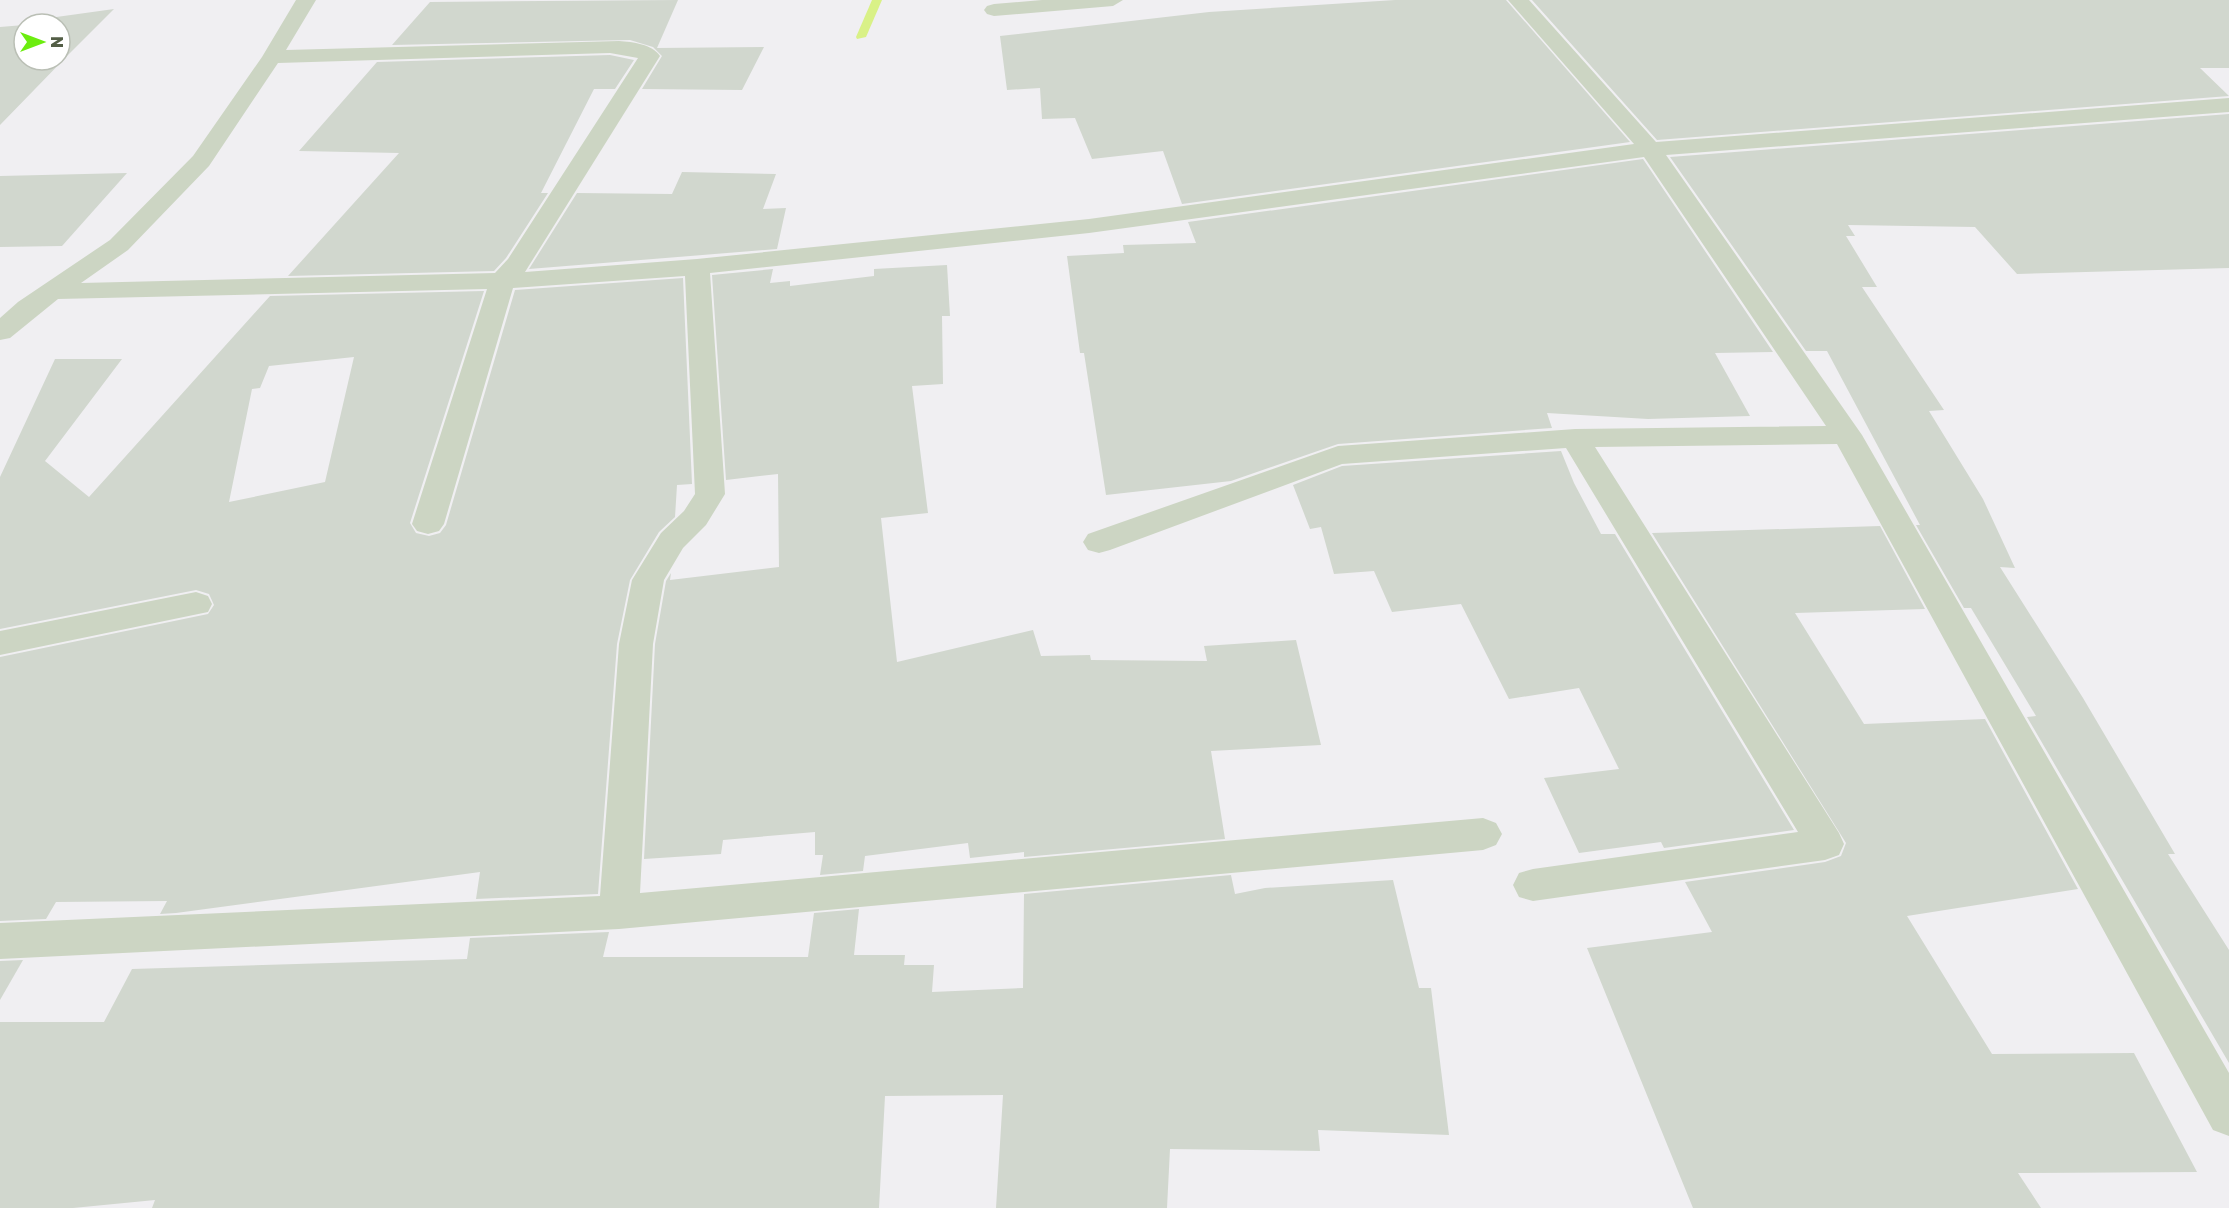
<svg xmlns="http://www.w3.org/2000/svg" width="2229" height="1208" font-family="'Golos Text',sans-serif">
	<rect width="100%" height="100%" fill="#f0eff2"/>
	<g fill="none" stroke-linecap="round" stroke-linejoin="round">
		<path fill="#d9f187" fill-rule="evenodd" d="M872,0h10l-16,37 -9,2 -1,-2z"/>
	</g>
	<g fill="#d1d7ce" fill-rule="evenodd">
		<path d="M678,0l-21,48 107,-1 -22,43 -100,-1 20,-33 -9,-9 -23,-7 -238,5 38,-43z"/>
		<path d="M1395,0h111l124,142 -448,62 -19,-53 -71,8 -17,-41 -33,1 -2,-31 -33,2 -7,-54 209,-24z"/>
		<path d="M1532,0h697v68h-29l29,28 -572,44z"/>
		<path d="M114,9l-45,45 -69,71v-98l24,-2v35h36v-36h-20l2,-5z"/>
		<path d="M610,55l24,5 -19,29h-21l-53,104h7l-42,65 -12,13 -206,5 111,-123 -100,-2 78,-89z"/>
		<path d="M2229,114v154l-212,6 -42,-47 -127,-2 7,11h-9l31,51h-15l82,123 -15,1 54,88 32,69 -15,-1 83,131 92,156h-7l61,96v113l-202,-346 9,-1 -65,-108h-7l-48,-83h4l-93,-174h-21l-136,-194z"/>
		<path d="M1643,159l130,193 -58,1 35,63 -102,3 -101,-6 5,15 -214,16 -107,37 -125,14 -22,-142h-4l-13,-97 57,-3 -1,-8 73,-2 -8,-21z"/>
		<path d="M682,172l94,2 -13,35 23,-1 -9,41 -248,20 48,-76 95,1z"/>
		<path d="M127,173l-65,73 -62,1v-71z"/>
		<path d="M947,265l3,51h-8l1,68 -31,2 16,127 -47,5 16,144 136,-32 8,26 49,-1 1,5 116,1 -3,-15 92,-6 25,105 -110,6 14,88 -201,18v-5l-54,6 -2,-15 -103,13 -2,15 -43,4 3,-20h-8v-23l-92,8 -2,14 -77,5 11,-215 11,-63 5,-8 -1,7 109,-13 -1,-93 -52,6 -14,-205 61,-6 -3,14 20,-2v5l84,-10v-7z"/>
		<path d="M683,278l9,206 -15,1 -2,32 -16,15 -29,48 -13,64 -19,250 -122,5 4,-27 -304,41 -16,1 7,-13 -111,1 -10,17 -46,2v-264l208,-43 6,-9 -5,-11 -13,-4 -196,39v-152l55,-118h67l-77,102 44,36 181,-201 214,-5 -74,232 6,10 13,3 11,-3 6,-8 69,-235zM354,357l-29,125 -96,20 23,-113 8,-1 9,-22z"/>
		<path d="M1561,451l13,32 27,51h14l179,296 -130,18 -3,-6 -82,11 -35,-75 75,-9 -40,-81 -70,11 -48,-95 -69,8 -18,-41 -40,3 -13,-47 -11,2 -17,-44 49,-19z"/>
		<path d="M1880,526l45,83 -130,4 69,111 121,-5 93,170 -171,27 85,138 142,-1 63,119 -179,1 23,35h-348l-106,-260 125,-16 -27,-50 140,-20 16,-6 5,-13 -194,-310z"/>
		<path d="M1231,875l4,19 30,-6 128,-8 26,108h12l18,147 -131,-5 2,21 -150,-2 -3,59h-171l7,-113 -118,1 -6,112h-727l3,-8 -82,8h-73v-186h104l28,-53 335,-10 3,-21 139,-6 -6,25h205l6,-44 45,-4 -5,46h51l-1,10h30l-2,27 91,-4 1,-94z"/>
		<path d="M23,960l-23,40v-39z"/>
	</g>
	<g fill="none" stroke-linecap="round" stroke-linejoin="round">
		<g fill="#ccd5c3" fill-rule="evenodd">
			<path d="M296,0h20l-30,50 333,-9c14,1 33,3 41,15l-135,216 172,-13 392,-40 545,-75 -126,-144h21l127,142 573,-44v14l-563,43 196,280 367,638v63l-16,-6 -376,-686 -242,3 244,386 5,11 -5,11 -14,5 -292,41 -14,-4 -6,-12 6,-12 14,-4 265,-37 -232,-384 -224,16 -232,86 -11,3 -11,-3 -5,-8 5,-8 250,-88 237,-17 251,-3 -182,-269 -555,76 -379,40 15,221 -19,31 -23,23 -19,32 -11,64 -13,249 843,-75 13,5 6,11 -6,11 -13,5 -864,79 -619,30v-36l600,-27 19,-252 13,-64 29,-47 23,-22 11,-17 -10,-218 -172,12 -69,236 -5,7 -11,3 -11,-3 -5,-7 75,-235 -429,10 -48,39 -10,2v-22l18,-16 92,-62 83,-84 69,-99zM610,53l28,5 -130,201 -13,14 -414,10 47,-33 81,-84 69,-103z"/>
			<path d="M1042,0h81l-10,6 -119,10 -7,-2 -3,-4 3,-4 7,-2z"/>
			<path d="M196,592l12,4 4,8 -4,8 -208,43v-24z"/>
		</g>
	</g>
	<g transform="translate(42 42) rotate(90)"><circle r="28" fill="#ffffff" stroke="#babfb5" stroke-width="1.5"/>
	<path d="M0-4.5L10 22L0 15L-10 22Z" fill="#6ced0f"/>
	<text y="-9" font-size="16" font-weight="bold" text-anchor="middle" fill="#535e46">N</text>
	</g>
</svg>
